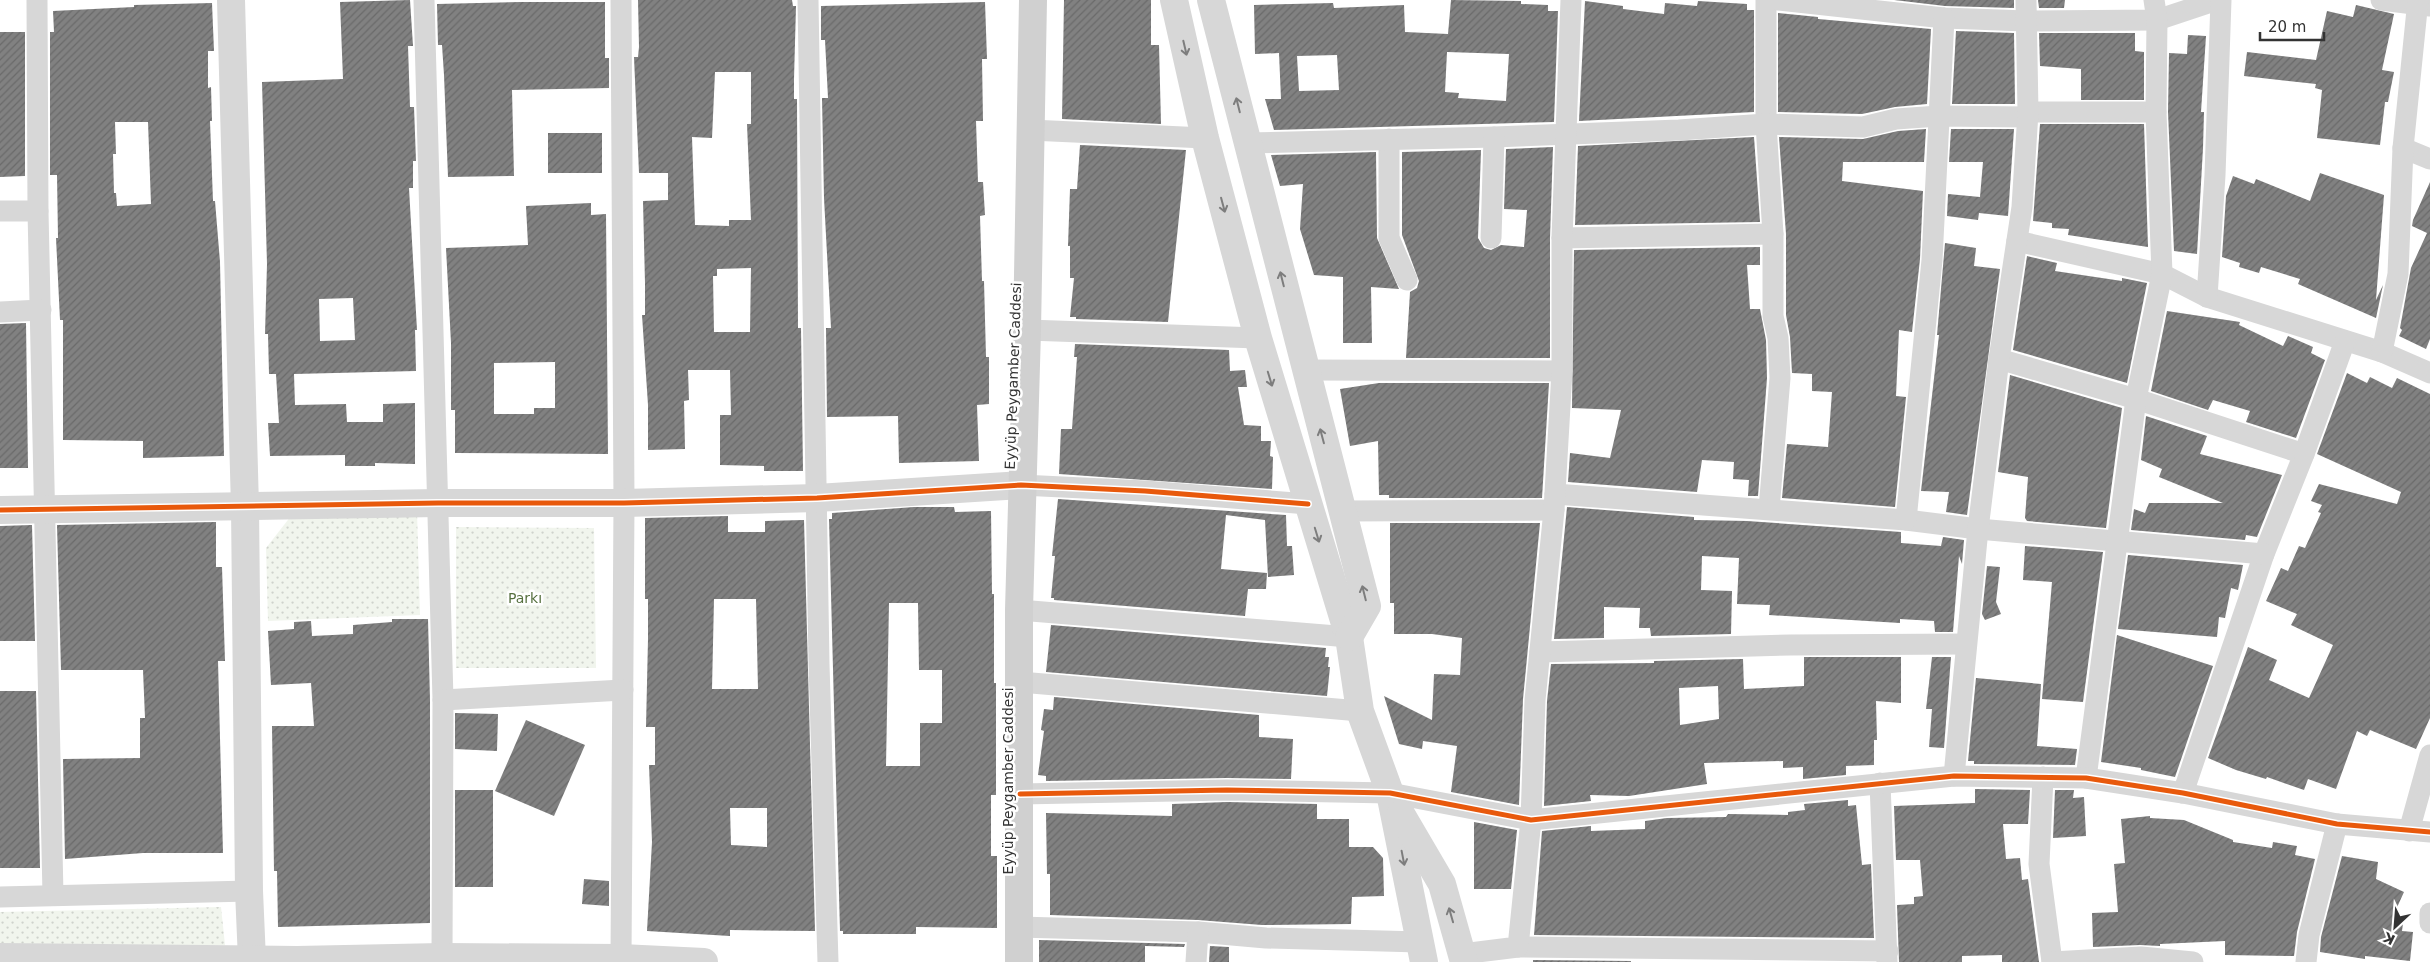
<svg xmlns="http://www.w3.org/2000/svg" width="2430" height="962" font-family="'DejaVu Sans',sans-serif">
	<defs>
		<pattern id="grass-dots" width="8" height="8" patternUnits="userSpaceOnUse" patternTransform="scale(1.25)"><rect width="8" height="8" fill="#f1f5ed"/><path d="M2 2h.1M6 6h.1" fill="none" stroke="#cfd2cc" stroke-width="1.8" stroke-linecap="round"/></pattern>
		<pattern id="building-hatch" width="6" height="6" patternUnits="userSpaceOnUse" patternTransform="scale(1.25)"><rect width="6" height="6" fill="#818181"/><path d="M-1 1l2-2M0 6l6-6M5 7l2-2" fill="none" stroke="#6a6a6a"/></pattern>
	</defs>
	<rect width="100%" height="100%" fill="#fff"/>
	<g fill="url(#grass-dots)">
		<path d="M417,512l3,103 -152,6 -2,-73 25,-32z"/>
		<path d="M456,527l138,1 2,140h-140z"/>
		<path d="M221,907l4,38 -225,1v-34z"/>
	</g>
	<g fill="url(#building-hatch)" fill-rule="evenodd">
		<path d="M410,0l3,46h-5l2,61h4l2,54h-3v27h-4l8,142h-2l1,41 -122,3 1,31 51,-1 1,18h36v-18l32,-1v61l-40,-1v3h-30v-11l-75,1 -2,-33h11l-3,-49h-7l-1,-40h-3l2,-70 -5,-182 81,-3 -3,-77zM353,298l2,42 -35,1 -1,-42z"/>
		<path d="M638,0h154l1,6h3l-2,73v20h3l1,229h3l2,143h-39v-5l-44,-1v-50h11l-1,-45h-42l1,30 -5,1 1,48 -37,1v-45l-6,-90h3v-32l-2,-82 25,-1v-27h-29l-5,-116h4l1,-10zM715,72h36v52h-4l4,96h-22v6l-34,-1 -3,-88 20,1zM751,268l-1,64h-36l-1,-56h4v-7z"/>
		<path d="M1064,0h87v45h8l2,79 -99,-5z"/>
		<path d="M1451,0l70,1v3l27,1v6h10l-4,111 -280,8 -9,-31h16l-2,-46 -24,1 -1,-49 79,-2 1,5 70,-3 1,27 43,2zM1447,52l62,2 -3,47 -48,-3 1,-5 -14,-1zM1337,55l2,35 -40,1 -2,-35z"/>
		<path d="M1894,0h120v8l-69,-2z"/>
		<path d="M2038,0h27l-1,8h-25z"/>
		<path d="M1585,1l38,5v3l41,5 1,-11 32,3 1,-5 49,3v6h7v102l-175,9z"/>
		<path d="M521,2h84v56h4v30l-97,2 2,86 -66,1 -4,-102 -2,-30h-4l-1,-41z"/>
		<path d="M985,2l2,57h-5l1,62h-7l2,61h5l2,33 -5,1 2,65h2l2,76h3v47l-12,1 2,56 -80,2 -1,-47 -71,1 -1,-89h5l-7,-130 -2,-100h6l-3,-58h-4v-34z"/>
		<path d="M212,3l2,48h-6v37l3,-1 1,34h-2l3,80h2l5,61 4,194 -81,2v-17l-80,-1v-120h-3l-4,-82h2l-1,-63h-7v-143h4l-1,-21 81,-4v-2zM115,122h33l3,82 -34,2 -1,-13h-2l-1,-39h3z"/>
		<path d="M2356,5l38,9 -12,56 12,2 -6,30h-3l-5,43 -63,-7 5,-48 -7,-2 1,-4 -72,-8 3,-24 69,8 11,-49 26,6z"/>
		<path d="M1778,13l40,4v2l113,10 -4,75 -32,3 -33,7 -84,-2z"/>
		<path d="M1956,31l58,2 1,71h-63z"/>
		<path d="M0,32h25v144l-25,1z"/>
		<path d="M2039,33h96v18l9,1v48h-63v-31l-41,-3z"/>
		<path d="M2188,35l18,1 -5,76h3l-1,36 -6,106 -23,-3 -6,-139 1,-59 18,1z"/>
		<path d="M2040,124h104l4,123 -80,-12 1,-6 -17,-1v-5l-19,-2z"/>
		<path d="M1926,129l-2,33h-81l-1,19 81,10 -3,68 -8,73 -13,-2 -3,66 10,1 -11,110 -113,-9 5,-54 41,3 4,-55 -20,-1v-17l-20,-1 -2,-36 -4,-22v-81l-7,-97 84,2 35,-8z"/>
		<path d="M1951,129h63l-6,87 -29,-3 -1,7 -31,-4 1,-22 32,3 3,-35h-34z"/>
		<rect x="548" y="133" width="54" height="40"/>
		<path d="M1754,137l6,85 -185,3 3,-79z"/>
		<path d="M1080,145l106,5 -18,172 -92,-3v-2h-6l4,-39h-4v-32h-2l2,-57h7z"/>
		<path d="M1553,147l-3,91v120h-144l4,-66 7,-4 2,-7 -17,-46v-83l79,-2 -3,88 6,10 7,2 10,-5 23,2 3,-37 -23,-1 2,-60z"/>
		<path d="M1376,152l1,86 22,51 -28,-2 1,56h-29v-66l-29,-2 -14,-46 3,-45 -23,2 -9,-31z"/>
		<path d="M2320,173l64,22 -8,105 7,-15 -7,33 -78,-34 2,-5 -39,-12 -2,6 -20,-6 1,-4 -18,-6 4,-61 7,-20 21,8 2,-5 54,22z"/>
		<path d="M2430,182v157l-4,10 -27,-13 3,-6 -2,-2 11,-60 16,-35 -15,-7 1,-6z"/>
		<path d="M591,203v12l15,-1 2,240 -153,-1v-43h-4v-67l-5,-95 82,-3 -2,-39zM555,362v46h-21v6h-40v-51z"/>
		<path d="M1945,243l31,5 -2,18 26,3 -33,246 -21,-3 3,-20 -28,-1 18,-156h-2z"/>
		<path d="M1760,247v18h-13l3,44h10l6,31 1,38 -9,118h-10l1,-16 -16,-1 1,-17 -32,-2 -5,32 -129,-10 2,-29 40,5 11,-48 -49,-2 2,-158z"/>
		<path d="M2027,256l30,7 -2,8 67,10v-3l25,5 -20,100 -114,-33z"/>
		<path d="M2167,311l73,11 -1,3 44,21 5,-10 25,11 -2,6 14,7 -29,78 -50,-16 4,-11 -37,-11 -5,10 -57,-19z"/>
		<path d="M26,323l2,145h-28v-144z"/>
		<path d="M1075,344l154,6 1,21 15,-1 2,17h-9l6,38 17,1v15h10l-1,15 3,1 -1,32 -213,-15 2,-45h11l5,-72h-3z"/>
		<path d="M2347,373l20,10 3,-6 22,11 5,-10 33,16v324l-14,31 -46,-19 -3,6 -10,-5 -21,58 -28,-10 -4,11 -37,-13 -1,2 -30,-9 -28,-12 40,-111 29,13 -8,20 40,18 24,-53 -42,-20 6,-11 -31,-13 15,-33 7,3 11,-25 6,2 16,-35 -3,-1 4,-7 -11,-4 8,-17 78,20 4,-12 -84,-38z"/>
		<path d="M2010,375l112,33 -16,120 -79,-7 -2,-3 3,-41 -30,-5z"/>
		<path d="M1549,383l-7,115h-153v-3h-10l-1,-54 -28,5 -10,-57 39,-6z"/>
		<path d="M2146,416l61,20 -7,18 82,21 -25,62 -11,-2 -1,5 -114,-10 3,-21 11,4 4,-10h74l-64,-26 3,-8 -21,-9z"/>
		<path d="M1058,499l228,16 1,31h5l2,29 -26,2 -3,-57 -39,-5 -5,54 46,4 -1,16h-18l-3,27 -191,-16v-2h-3l4,-42h-3z"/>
		<path d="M914,507h40l1,5 36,-1 1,83h2v89h2v112h-5v61h6v72l-81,-1v7h-73v-3h-3l-11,-412h3v-6zM889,603h29l1,67h23v53h-22v43h-34z"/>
		<path d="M1567,507l127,10v3l53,1 154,11v11l40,3 2,-9 21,3 -2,24 -3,-8 -6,76h-18l-1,-11 -34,-2v4l-131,-8 1,-10 -33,-1 2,-46 -37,-2 -1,34 31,1 -1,43 -80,2 -1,-8h-11l1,-20 -36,-1v31l-50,1z"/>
		<path d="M728,516v16h37v-11l39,-1 11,411 -85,-1v6l-83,-5 5,-89 -3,-77h6v-38h-9l2,-88v-40h-3v-81zM714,599h42l2,90h-46zM730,808h37v39l-36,-2z"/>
		<path d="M216,522v45h6l3,94h-7l5,192h-80l-78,6 -2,-100 77,-1v-40h5l-2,-48h-82l-4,-145z"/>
		<path d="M1390,523h150l-17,176 -4,106 -68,-13 6,-46 -34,-5 -1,8 -23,-5 -15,-48 48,24 2,-46 26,1 2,-37 -30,-4h-38v-31h-4z"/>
		<path d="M32,525l3,116h-35v-115z"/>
		<path d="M2025,546l78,6 -20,150 -41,-3 10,-117 -29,-2z"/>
		<path d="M2128,555l115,10 -5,25 -7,-2 -6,30 -6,-1 -2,20 -99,-8z"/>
		<path d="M1987,566l13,1 -4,35 5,12 -16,6 -3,-6z"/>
		<path d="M392,619h36l2,81v223l-152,4 -1,-56h-3l-2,-145h42l-3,-43 -40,2 -3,-54 26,-2v-7l17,-1 1,15 41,-2v-9l39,-3z"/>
		<path d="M1051,625l275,23 -1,9h4l-1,10h2l-3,29 -281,-24z"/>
		<path d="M2117,635l96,31 -38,111 -34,-7v-2l-40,-6z"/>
		<path d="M1804,657h97v46l-25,-2 1,39h-3v25l-28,1v9l-43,4v-12l-20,1v-7l-79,2 3,21 -78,12 -39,-1 1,6 -47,5 3,-105 4,-37 103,-1v-2l89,-2 1,30 60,-3zM1718,686l1,33 -39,6 -1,-37z"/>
		<path d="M1932,657h19l-7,91 -15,-1 3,-38h-6z"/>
		<path d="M1976,678l65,6 -4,62 40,3 -2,16 -101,-1v-3h-6z"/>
		<path d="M0,691h36l4,177h-40z"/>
		<path d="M1054,697l205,18v22l34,2 -2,40 -64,-1 -181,3v-5l-8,-1 6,-44 -3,-1 3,-21 9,1z"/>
		<path d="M455,713l43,1 -1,37 -42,-2z"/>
		<path d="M526,720l59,25 -31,71 -59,-25z"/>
		<path d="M1975,789l55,1 -2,34h-25l3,35 14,-1 2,22 6,-1 11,83h-37v-7l-40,1v6h-63l-2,-57 17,-1v-7l9,-1 -3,-36h-24l-2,-54 81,-3z"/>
		<rect x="455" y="790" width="38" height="97"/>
		<path d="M2055,790h19l-1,8 11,-1 2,39 -33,2z"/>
		<path d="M1848,800v6l8,-1 6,60 9,-1 3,74 -340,-3 8,-104 49,-5v5l54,-2v-8l22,-3 59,-1 2,-3 60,1v-3l17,-2 -1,-6z"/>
		<path d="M1227,802l90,2v15h32v28h24l10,11 1,38 -32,1 -1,27 -89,1 -64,-5 -148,-5v-41h-3l-1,-61 126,3v-12z"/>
		<path d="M2150,816v2l34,2 49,20v2l39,6 1,-6 24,4 -2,9 20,4 -18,73 -3,24 -69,-1v-14l-65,3v2l-20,-1 -47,2 -1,-34 26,-1 -4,-48 11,-1 -4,-44z"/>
		<path d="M1474,822l43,8 -6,59h-37z"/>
		<path d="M2342,856l36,6 -2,17 28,13 -10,22 10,2 -2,15 11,1 -3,29 -45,-5v3l-45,-7 1,-15z"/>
		<path d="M584,879l25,2v25l-27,-2z"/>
		<path d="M1039,940l146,4 -1,3 -39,-1v16h-106z"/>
		<path d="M1210,946l19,1v15h-20z"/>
		<path d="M1533,960l98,1v1h-98z"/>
	</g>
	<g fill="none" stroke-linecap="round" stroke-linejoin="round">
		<g stroke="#d7d7d7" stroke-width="21">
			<path d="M37,0l1,211 15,684"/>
			<path d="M424,0l19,700 -1,257"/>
			<path d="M621,0l3,503 -3,455"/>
			<path d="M808,0l11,664 9,298"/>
			<path d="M1766,0v124l7,110v82l5,22 2,40 -11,131"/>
			<path d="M1778,0l166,18 82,3 131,-1 60,-20"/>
			<path d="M2381,0l49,6"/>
			<path d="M2028,112h128"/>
			<path d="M1030,130l175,8"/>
			<path d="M1389,139v99l18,42"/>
			<path d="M1248,143l246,-6 185,-7 87,-6 97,3 33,-8 43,-3 89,1"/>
			<path d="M2403,148l27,11"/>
			<path d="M0,211h38"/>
			<path d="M1491,238l3,-101"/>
			<path d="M1562,238l211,-4"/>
			<path d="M2017,241l145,33 45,23 175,55 48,21"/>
			<path d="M2207,297l8,-122 6,-175"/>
			<path d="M0,312l41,-2"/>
			<path d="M1027,330l231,8"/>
			<path d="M2382,352l16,-78 5,-126 15,-148"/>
			<path d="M1999,359l137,40 168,55 -40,100 -81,239"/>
			<path d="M1305,370l257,1"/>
			<path d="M2304,454l41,-113"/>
			<path d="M1021,485l124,6 163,13"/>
			<path d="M1555,494l351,26 72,9 286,25"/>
			<path d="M1343,511l211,-1"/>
			<path d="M1906,520l26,-260 12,-242"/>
			<path d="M1019,610l330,27"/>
			<path d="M1540,652l250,-7 176,-1"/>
			<path d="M1020,682l340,29"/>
			<path d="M443,700l180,-10"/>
			<path d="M1954,776l24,-247 21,-170 23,-152 6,-95 -2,-112"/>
			<path d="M2043,777l-4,87 13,98"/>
			<path d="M2086,778l50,-379 26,-125 -6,-162 1,-92 -3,-20"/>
			<path d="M1880,783l7,179"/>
			<path d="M1020,794l207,-4 163,3 141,27 423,-44 132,2 97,15 154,31 93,8"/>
			<path d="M2409,831l21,-76"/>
			<path d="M0,897l249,-6"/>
			<path d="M2430,913v10"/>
			<path d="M1019,927l179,5 68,6 154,4"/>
			<path d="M1518,947l370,4"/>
			<path d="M1462,954l56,-7 13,-127 4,-120 19,-190 8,-139v-133l9,-238"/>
			<path d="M1196,962l2,-30"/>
			<path d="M2052,962l89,-5 52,5"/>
			<path d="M2306,962l3,-27 28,-111"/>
		</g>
		<g stroke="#d7d7d7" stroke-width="28">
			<path d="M231,0l14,507 4,384 3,69"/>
			<path d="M1174,0l31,138 53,200 91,299 11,74 30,82 34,169"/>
			<path d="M1211,0l156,606 -18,31"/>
			<path d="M0,510l438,-7h186l193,-5 204,-13"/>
			<path d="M1401,814l41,70 22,78"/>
			<path d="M0,957l297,3 145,-3 179,1 83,4"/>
		</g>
		<path stroke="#d0d0d0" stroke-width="28" d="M1019,962v-352l8,-280 6,-330"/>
		<g stroke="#fff" stroke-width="8">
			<g id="cycleway">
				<path d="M0,510l438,-7h186l193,-5 204,-13 124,6 163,13"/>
				<path d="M1020,794l207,-4 163,3 141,27 423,-44 132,2 97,15 154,31 93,8"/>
			</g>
		</g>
		<use href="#cycleway" stroke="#e8590c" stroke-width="5"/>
	</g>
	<defs><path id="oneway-shaft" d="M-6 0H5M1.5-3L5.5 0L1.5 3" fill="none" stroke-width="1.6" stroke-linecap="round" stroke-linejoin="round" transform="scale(1.25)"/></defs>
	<g stroke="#7d7d7d">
		<use href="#oneway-shaft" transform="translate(1185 48) rotate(77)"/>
		<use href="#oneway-shaft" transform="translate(1238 105) rotate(-104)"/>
		<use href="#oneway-shaft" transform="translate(1223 205) rotate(75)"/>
		<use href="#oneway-shaft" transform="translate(1282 279) rotate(-104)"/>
		<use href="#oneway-shaft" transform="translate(1270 379) rotate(73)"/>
		<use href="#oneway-shaft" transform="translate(1322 436) rotate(-105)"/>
		<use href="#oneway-shaft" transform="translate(1317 535) rotate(73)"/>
		<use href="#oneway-shaft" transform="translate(1364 593) rotate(-104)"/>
		<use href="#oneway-shaft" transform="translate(1403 858) rotate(79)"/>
		<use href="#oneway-shaft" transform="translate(1451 915) rotate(-106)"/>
	</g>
	<g text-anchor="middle" stroke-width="5" stroke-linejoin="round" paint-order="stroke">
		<g font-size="14" fill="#333" stroke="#fff">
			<text transform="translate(1013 376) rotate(-88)" y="5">Eyyüp Peygamber Caddesi</text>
			<text transform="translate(1008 781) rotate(-90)" y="5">Eyyüp Peygamber Caddesi</text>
		</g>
		<g font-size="14" fill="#56703f" stroke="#fff">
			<text x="525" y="603">Parkı</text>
		</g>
	</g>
	<g transform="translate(2395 927) rotate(206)" stroke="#ffffff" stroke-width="4" paint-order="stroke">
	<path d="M0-4L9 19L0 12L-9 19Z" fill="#333333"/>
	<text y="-8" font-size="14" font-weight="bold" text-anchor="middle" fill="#333333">K</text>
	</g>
	<path d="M2260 32v8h64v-8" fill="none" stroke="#333333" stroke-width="2.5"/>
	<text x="2268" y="32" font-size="15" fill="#333333" stroke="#ffffff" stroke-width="4" paint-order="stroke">20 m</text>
</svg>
